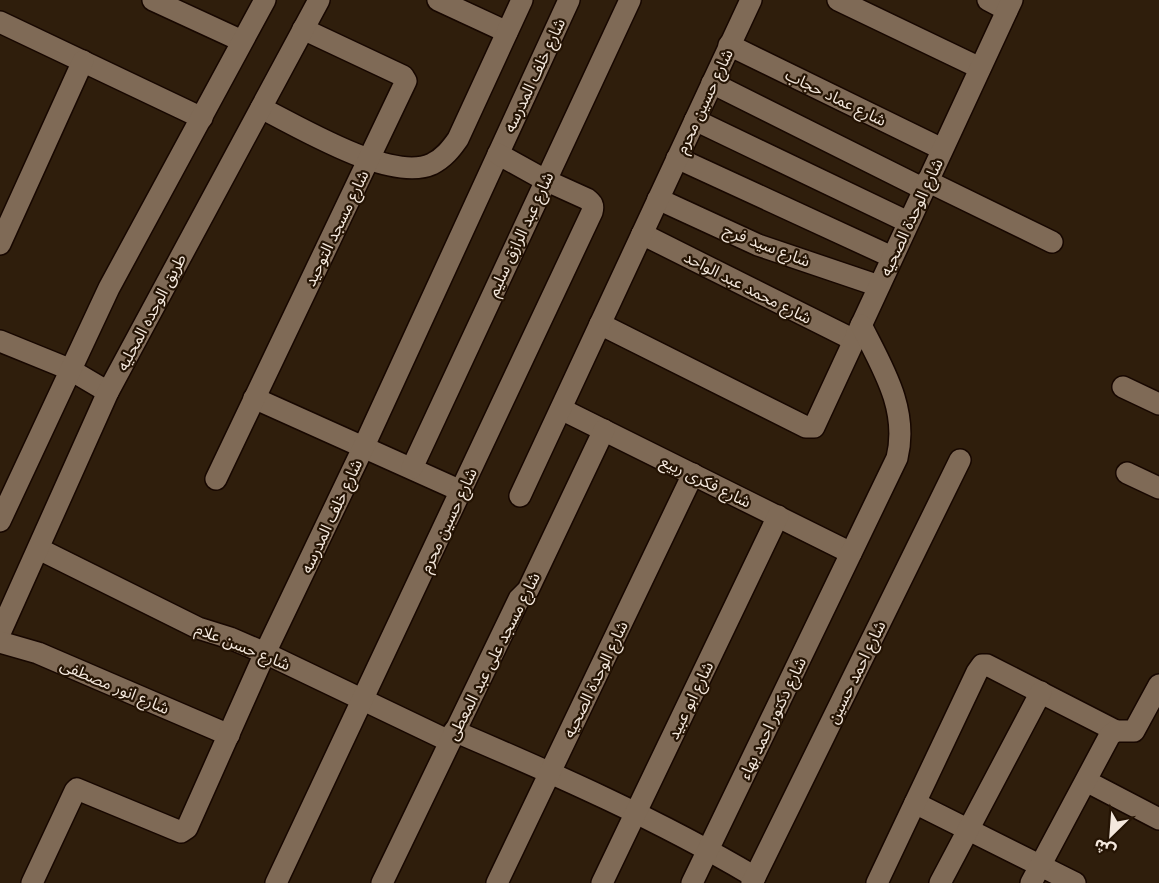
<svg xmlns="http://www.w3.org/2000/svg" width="1159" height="883" font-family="'Libre Baskerville','Noto Sans Arabic',serif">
	<rect width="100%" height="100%" fill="#2f1e0c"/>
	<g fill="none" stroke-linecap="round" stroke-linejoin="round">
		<g stroke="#170700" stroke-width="24">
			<g id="minor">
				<path d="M153,0l89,41"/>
				<path d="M438,0l69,32"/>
				<path d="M838,0l142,68"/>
				<path d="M988,0l19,10"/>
				<path d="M0,22l202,96"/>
				<path d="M729,45l213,104"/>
				<path d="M712,83l212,106"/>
				<path d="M261,108c39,19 130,75 171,56 12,-6 19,-15 26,-25l64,-139"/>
				<path d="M695,120l213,102"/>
				<path d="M677,158l215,99"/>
				<path d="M927,181l125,61"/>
				<path d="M658,199l100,46 121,41"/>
				<path d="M642,234l212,106"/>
				<path d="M0,244l83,-183"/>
				<path d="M600,324l206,103h8l198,-427"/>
				<path d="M0,341l69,28 39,23"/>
				<path d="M1123,387l36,17"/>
				<path d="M254,398l207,93"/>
				<path d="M561,409l290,144"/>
				<path d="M412,468l218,-468"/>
				<path d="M1127,473l32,15"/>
				<path d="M216,479l190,-398 -3,-5 -100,-47"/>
				<path d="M520,496l231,-496"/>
				<path d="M0,521l109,-233 156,-288"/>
				<path d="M39,549l159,79 32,10 35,15 184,88"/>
				<path d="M0,633l108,-241 211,-392"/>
				<path d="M0,642l38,11 191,82"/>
				<path d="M454,731c103,44 205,89 301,146"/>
				<path d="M1086,781l73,38"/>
				<path d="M915,803l160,80"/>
				<path d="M32,883l43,-92 2,-2 104,43 6,-4 78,-175 99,-207 205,-446"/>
				<path d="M276,883l316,-671c2,-7 0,-9 -5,-13l-42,-19 -47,-26"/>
				<path d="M382,883l137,-284 9,-9 76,-160"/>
				<path d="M497,883l196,-409"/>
				<path d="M602,883l176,-367"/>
				<path d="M692,883l205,-425c12,-49 -15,-91 -36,-133"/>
				<path d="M752,883l208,-423"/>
				<path d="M877,883l100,-211 5,-7h5l129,66"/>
				<path d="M940,883l101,-191"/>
				<path d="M1031,883l79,-148 6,-4h18l25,-46"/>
			</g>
		</g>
		<use href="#minor" stroke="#7f6a56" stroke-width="21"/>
	</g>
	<g text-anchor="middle" stroke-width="4.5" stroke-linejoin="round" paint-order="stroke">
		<g font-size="16" fill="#f4e8dd" stroke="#251404">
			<text transform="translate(534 75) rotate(-65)" y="6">شارع خلف المدرسه</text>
			<text transform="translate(836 97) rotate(26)" y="6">شارع عماد حجاب</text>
			<text transform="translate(704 101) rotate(-65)" y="6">شارع حسين محرم</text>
			<text transform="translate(911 217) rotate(-65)" y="6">شارع الوحدة الصحيه</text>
			<text transform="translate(336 228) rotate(-64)" y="6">شارع مسجد التوحيد</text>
			<text transform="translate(520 234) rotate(-65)" y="6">شارع عبد الرازق سليم</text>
			<text transform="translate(767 245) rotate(21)" y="6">شارع سيد فرج</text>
			<text transform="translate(748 287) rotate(27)" y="6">شارع محمد عبد الواحد</text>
			<text transform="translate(151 312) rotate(-62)" y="6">طريق الوحده المحليه</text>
			<text transform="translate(706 481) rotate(26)" y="6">شارع فكرى ربيع</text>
			<text transform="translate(331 516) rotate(-65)" y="6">شارع خلف المدرسه</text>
			<text transform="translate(448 520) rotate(-65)" y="6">شارع حسين محرم</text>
			<text transform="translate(243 646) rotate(22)" y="6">شارع حسن علام</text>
			<text transform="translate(493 656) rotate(-63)" y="6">شارع مسجد على عبد المعطى</text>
			<text transform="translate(856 672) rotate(-64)" y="6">شارع احمد حسين</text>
			<text transform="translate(595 679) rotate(-64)" y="6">شارع الوحدة الصحيه</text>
			<text transform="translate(115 686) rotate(23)" y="6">شارع انور مصطفى</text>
			<text transform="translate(690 700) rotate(-64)" y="6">شارع ابو عبيد</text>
			<text transform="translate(772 718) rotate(-64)" y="6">شارع دكتور احمد بهاء</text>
		</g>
	</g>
	<g transform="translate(1111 835) rotate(205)" stroke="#251404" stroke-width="4.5" paint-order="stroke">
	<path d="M0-4.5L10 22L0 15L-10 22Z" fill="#f4e8dd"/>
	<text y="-9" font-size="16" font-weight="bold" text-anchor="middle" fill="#f4e8dd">ش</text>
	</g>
</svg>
